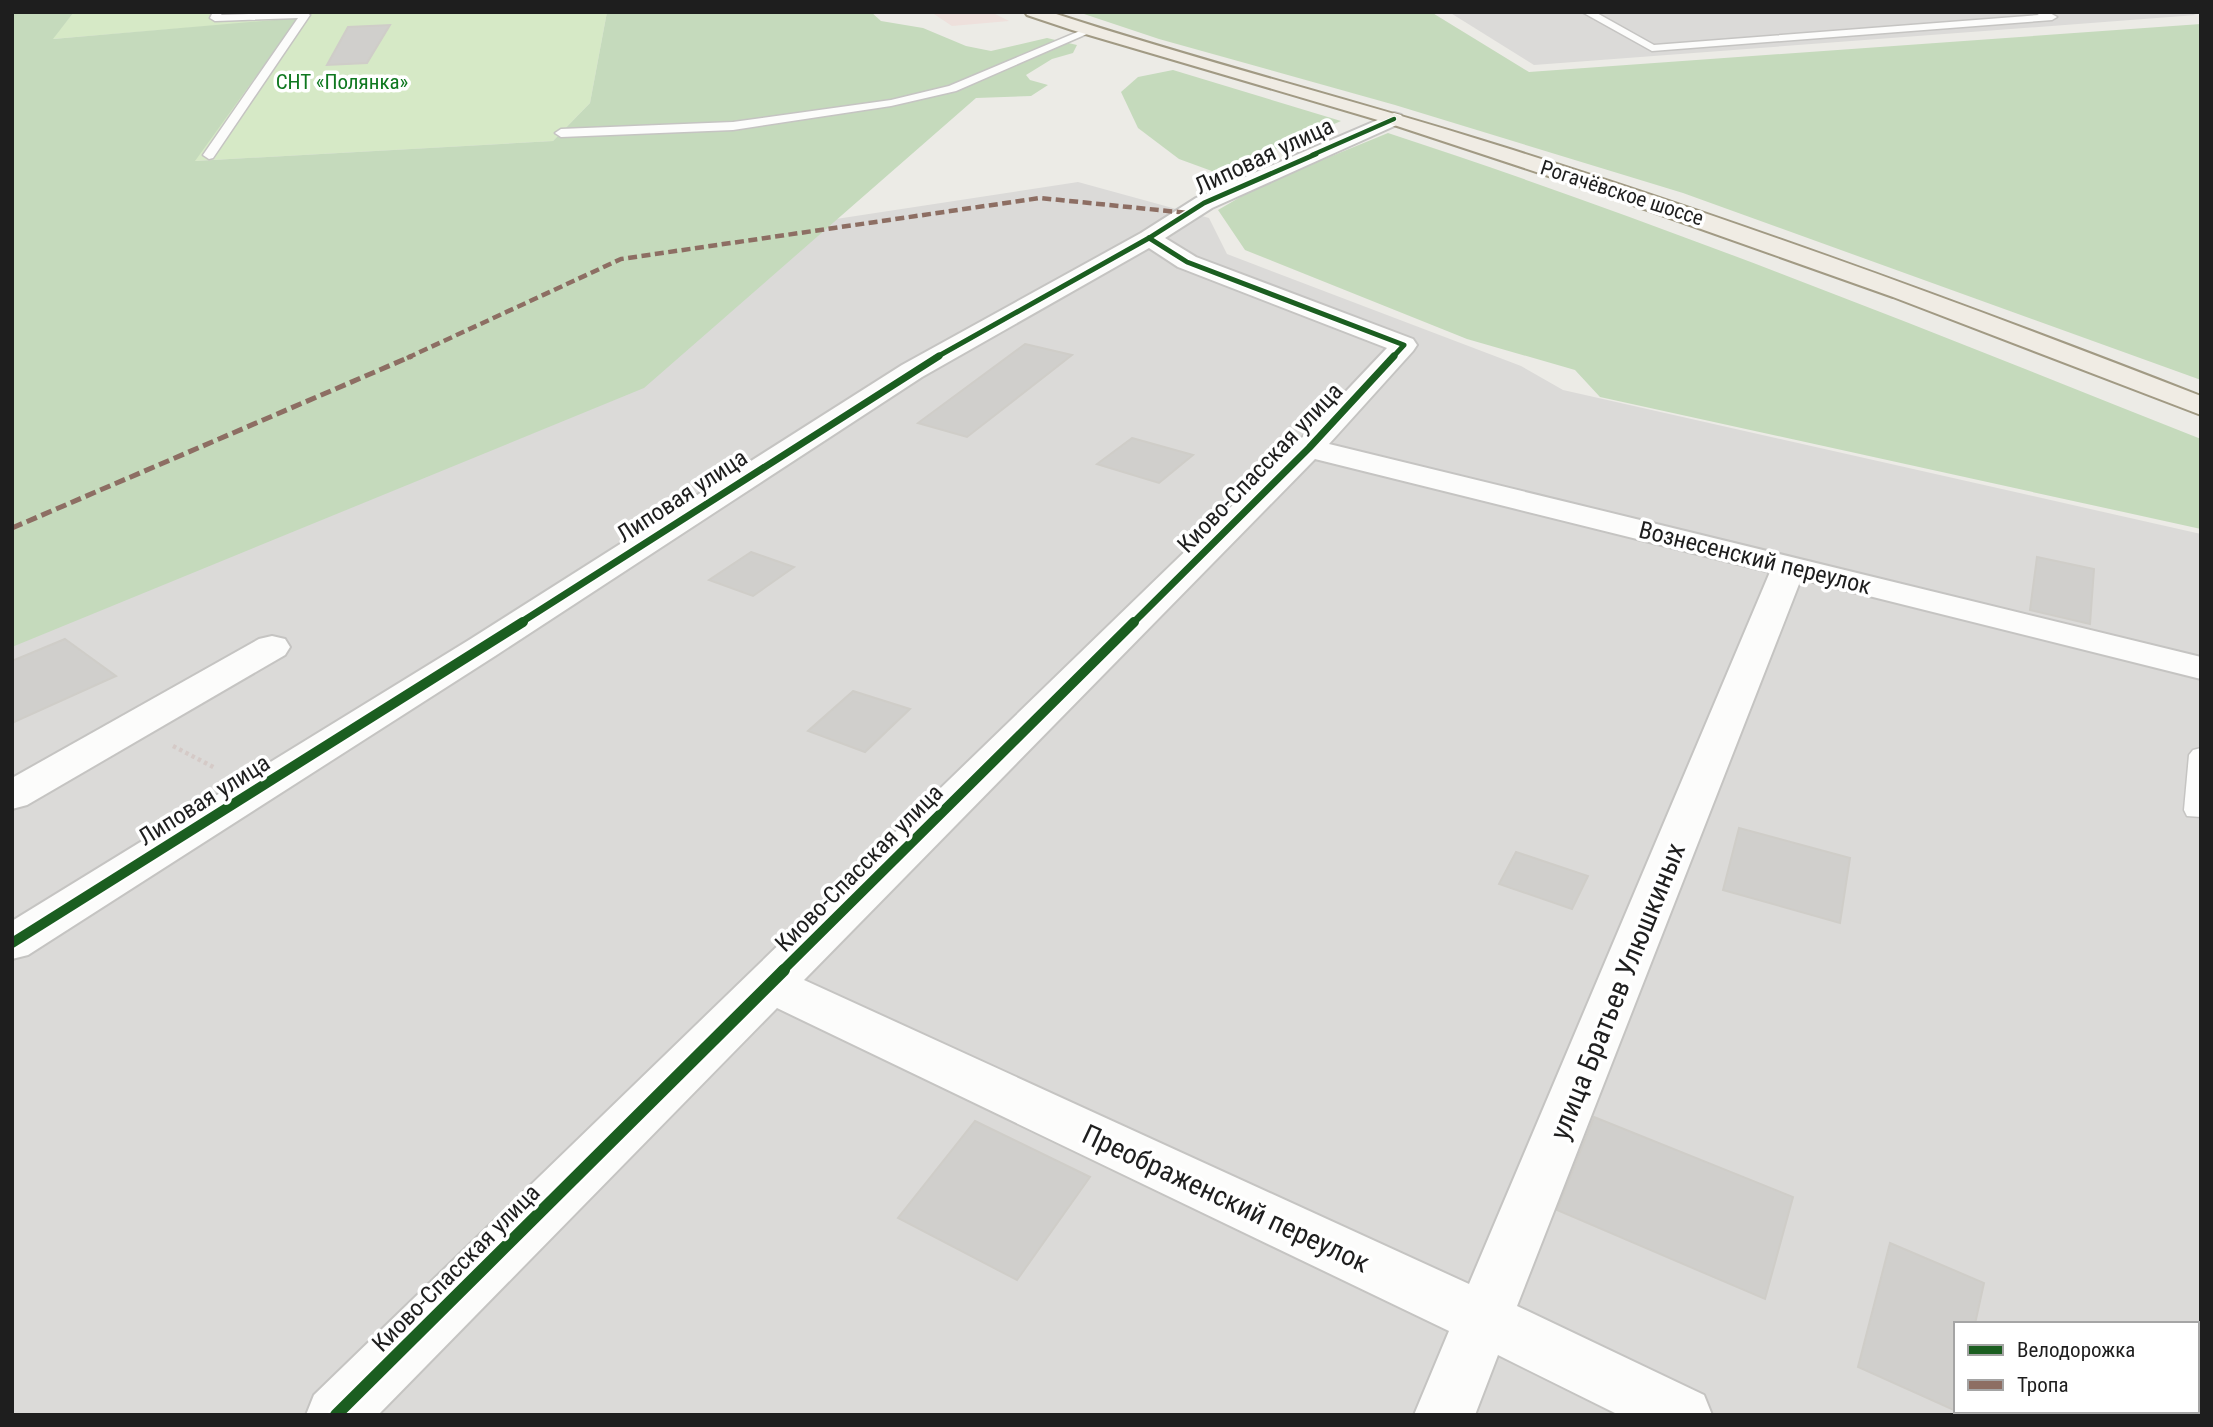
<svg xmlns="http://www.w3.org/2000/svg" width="2213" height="1427" font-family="'Roboto Condensed',sans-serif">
	<rect width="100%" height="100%" fill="#ecebe6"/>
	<g fill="#dbdad8" fill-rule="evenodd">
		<path d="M1449,12h739l8,3 -662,50z"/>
		<path d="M1078,182l131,36 18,36 294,112 42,24 638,144v881h-2189v-774l824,-422zM1956,1324h241v87h-241z"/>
	</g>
	<path fill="#eee0dc" d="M931,12h60l18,9 -57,5z"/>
	<path fill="#d6e9c6" d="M74,12h533l-17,91 -37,38 -359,20 103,-142 -245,20z"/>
	<g fill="#c5dabc">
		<path d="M12,12h62l-21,27 245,-21 -103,143 358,-20 37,-38 17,-91h264l10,9 42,7 43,18 25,5 56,-13 30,7 -4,8 -21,6 -26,16 4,5 18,5 -17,11 -55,2 -332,290 -632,259z"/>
		<path d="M1078,12h353l98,60 672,-48v356l-518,-187 -288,-88 -236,-66z"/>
		<path d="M1173,70l168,51 -121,53 -41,-15 -41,-31 -17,-36 17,-15z"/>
		<path d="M1388,133c275,90 544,199 813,306v90l-601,-132 -25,-27 -108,-31 -222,-89 -27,-40 43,-25z"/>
	</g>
	<g fill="#d0cfcc" stroke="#cfcdc8" stroke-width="2">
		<path d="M390,25l-23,38 -40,2 21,-38z"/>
		<path d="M1025,344l47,11 -105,82 -49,-14z"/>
		<path d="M1132,438l61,17 -34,28 -62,-19z"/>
		<path d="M751,552l43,15 -41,29 -44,-16z"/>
		<path d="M2037,557l57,12 -4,55 -60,-14z"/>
		<path d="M65,639l51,37 -104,47v-62z"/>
		<path d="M853,691l57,18 -45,43 -57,-21z"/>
		<path d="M1739,828l111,30 -10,65 -117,-33z"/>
		<path d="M1516,852l72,24 -16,33 -73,-25z"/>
		<path d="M1594,1117l199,80 -28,102 -208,-89z"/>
		<path d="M975,1121l115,56 -73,103 -119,-62z"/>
		<path d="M1890,1243l94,40 -9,41h-19v87l-98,-44z"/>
	</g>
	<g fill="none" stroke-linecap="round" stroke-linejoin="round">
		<g stroke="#c5c4c2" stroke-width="3">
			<g id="lane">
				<path d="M213,12h10l-2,3 85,-3 4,3 -97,143 -4,1 -6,-4 95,-137 -83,3 -5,-3z"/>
				<path d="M1582,12h13l59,33 385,-30 -5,-3h14l9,5 -5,3 -400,31z"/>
				<path d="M1087,28l9,2 -140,61 -65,15 -158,24 -172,7 -6,-4 6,-4 172,-7 158,-22 58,-14z"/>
				<path d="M2201,748v69l-14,-1 -3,-6 5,-55 4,-5z"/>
			</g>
		</g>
		<g stroke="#c5c4c2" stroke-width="4">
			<g id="street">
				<path d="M1394,113l7,2 3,4 -3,4 -189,85 -47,30 31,19 217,82 4,6 -4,6 -84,93 872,213v22l-400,-100 -284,727 187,89 8,20h-93l-121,-60 -23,60h-61l35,-84 -672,-323 -399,407h-72l8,-20 984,-953 89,-94 -209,-81 -29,-19 -227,129 -427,279 -467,299 -16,4v-38l457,-281 433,-275 239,-132 55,-35zM1315,459l455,113 -301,712 -665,-304z"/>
				<path d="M272,636l13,3 5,8 -5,8 -258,150 -15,4v-31l247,-139z"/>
			</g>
		</g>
		<g stroke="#a19a84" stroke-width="4">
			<path id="primary" d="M1025,12h25c149,49 301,87 450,134 237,74 470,160 701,250v19l-308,-118 -302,-107 -203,-67 -316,-93 -45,-15z"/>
		</g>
		<path stroke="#d5cac7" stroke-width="4.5" stroke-dasharray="3.5 3.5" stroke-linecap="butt" d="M173,746l42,22"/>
		<use href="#lane" fill="#fcfcfb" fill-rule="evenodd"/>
		<use href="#street" fill="#fcfcfb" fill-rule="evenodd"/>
		<use href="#primary" fill="#f0ece4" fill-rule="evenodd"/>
		<path stroke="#8d6e63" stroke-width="4.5" stroke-dasharray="9 4.5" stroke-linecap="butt" d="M407,358l214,-99 419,-61 148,15"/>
		<path stroke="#8d6e63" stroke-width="5" stroke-dasharray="11 5" stroke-linecap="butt" d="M12,528l400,-172"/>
		<g stroke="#fff" stroke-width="6">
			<path id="cycleway-far4" d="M1312,155l82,-36"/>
		</g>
		<g stroke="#fff" stroke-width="8">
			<g id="cycleway-far3">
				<path d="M1149,238l38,24 217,83 -12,13"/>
				<path d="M935,358l214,-120 55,-35 112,-49"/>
			</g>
		</g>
		<g stroke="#fff" stroke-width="10">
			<g id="cycleway-far2">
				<path d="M520,623l419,-267"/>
				<path d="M1133,623l176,-175 85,-92"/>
			</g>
		</g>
		<g stroke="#fff" stroke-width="14">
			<g id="cycleway-far1">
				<path d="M12,943l511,-321"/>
				<path d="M782,971l352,-349"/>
			</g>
		</g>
		<g stroke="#fff" stroke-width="17">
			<path id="cycleway" d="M336,1415l448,-445"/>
		</g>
		<use href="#cycleway-far4" stroke="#1b5e20" stroke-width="4.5"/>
		<use href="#cycleway-far3" stroke="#1b5e20" stroke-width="5"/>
		<use href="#cycleway-far2" stroke="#1b5e20" stroke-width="7"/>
		<use href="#cycleway-far1" stroke="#1b5e20" stroke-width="10"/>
		<use href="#cycleway" stroke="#1b5e20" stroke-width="12"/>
	</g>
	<g text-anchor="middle" stroke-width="7" stroke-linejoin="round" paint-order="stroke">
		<g font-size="21" fill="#0f7820" stroke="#fff">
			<text x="342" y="89">СНТ «Полянка»</text>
		</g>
		<g font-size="21" fill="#1e1e1e" stroke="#fff">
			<text transform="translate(1622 193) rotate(18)" y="7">Рогачёвское шоссе</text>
		</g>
		<g font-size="24" fill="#1e1e1e" stroke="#fff">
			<text transform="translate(1264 156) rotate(-25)" y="8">Липовая улица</text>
			<text transform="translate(1260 468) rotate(-46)" y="8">Киово-Спасская улица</text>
			<text transform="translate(682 496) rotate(-33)" y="8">Липовая улица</text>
			<text transform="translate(1755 558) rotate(14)" y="8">Вознесенский переулок</text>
			<text transform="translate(204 800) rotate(-32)" y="8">Липовая улица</text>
			<text transform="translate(859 868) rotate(-45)" y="8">Киово-Спасская улица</text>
			<text transform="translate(456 1268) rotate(-45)" y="8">Киово-Спасская улица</text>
		</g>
		<g font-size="28" fill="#1e1e1e" stroke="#fff">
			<text transform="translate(1617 991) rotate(-68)" y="10">улица Братьев Улюшкиных</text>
			<text transform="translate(1226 1198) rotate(25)" y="10">Преображенский переулок</text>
		</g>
	</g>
	<rect width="2213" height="1427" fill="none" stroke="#1e1e1e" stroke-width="28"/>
	<rect x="1954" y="1322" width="245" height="91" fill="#ffffff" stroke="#a5a5a5" stroke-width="2"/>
	<rect x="1968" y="1345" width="35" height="10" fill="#1b5e20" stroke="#a5a5a5" stroke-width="2"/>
	<text x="2017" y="1357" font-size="21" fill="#1e1e1e">Велодорожка</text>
	<rect x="1968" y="1380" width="35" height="10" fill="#8d6e63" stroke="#a5a5a5" stroke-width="2"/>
	<text x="2017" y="1392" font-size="21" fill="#1e1e1e">Тропа</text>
</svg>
